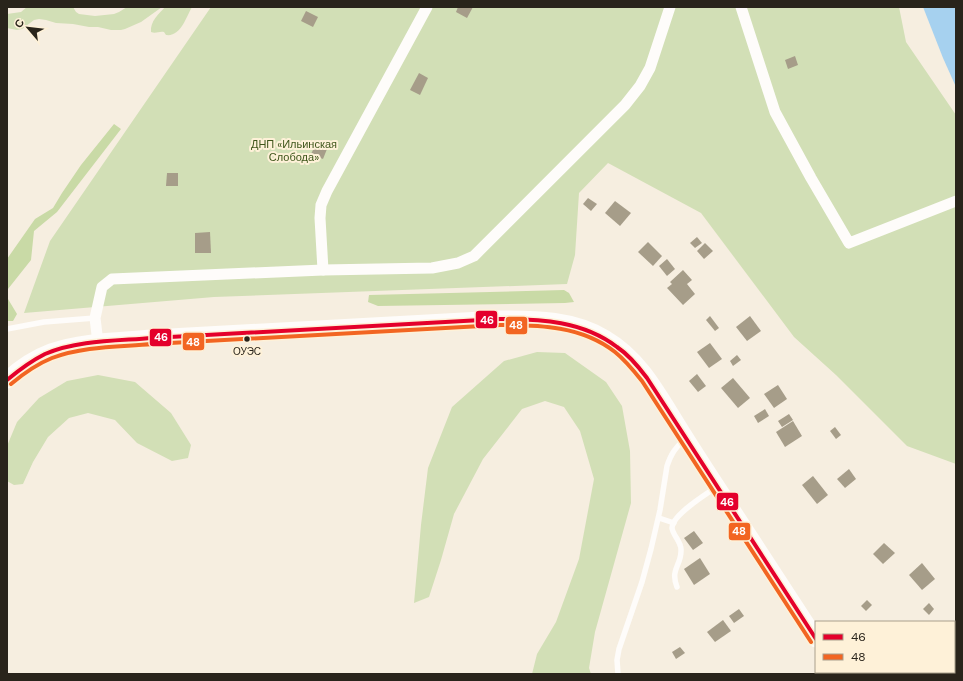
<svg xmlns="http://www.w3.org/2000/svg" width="963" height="681" font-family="'DM Sans',sans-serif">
	<rect width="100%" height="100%" fill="#f6eee0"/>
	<g fill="#d2dfb6">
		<path d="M27,7h46l3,5 3,2 16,2 19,-2 5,-2 8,-5h35l-21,15 -16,7 -4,1h-10l-13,-3h-9l-16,-3 -17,-1 -10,-3 -7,-1 -5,1 -12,9 -5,1 -10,-2v-14l14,-2z"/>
		<path d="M165,7h27c-6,10 -11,30 -26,28l-2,-3c-5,-1 -8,2 -13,0 -1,-11 8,-18 14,-25z"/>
		<path d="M211,7h688l7,35 50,73v349l-49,-18 -71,-71 -42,-38 -93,-124 -93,-50 -29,30 -4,62 -8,29 -353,13 -190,16 26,-72z"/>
		<path d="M537,352l28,1 41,29 16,24 8,45 1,52 -36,129 -6,36 2,6h-59l5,-20 19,-32 23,-63 15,-80 -14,-48 -16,-24 -19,-6 -23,8 -39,50 -29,55 -13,46 -12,37 -15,6 7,-78 7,-57 24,-61 52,-46z"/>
		<path d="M98,375l37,7 36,31 20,32 -3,13 -16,3 -35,-18 -22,-23 -27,-7 -19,5 -21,19 -15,25 -10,22 -9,1 -7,-4v-35l10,-24 22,-24 28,-17z"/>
	</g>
	<g fill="#c9daa6">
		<path d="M114,124l7,5 -64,83 -23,19 -3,29 -23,29v10l9,15 -4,7h-6v-62l28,-40 18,-11 9,-15 19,-28z"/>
		<path d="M564,290l5,3 5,9 -9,1 -187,3 -10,-4 1,-7z"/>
	</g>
	<path fill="#a6d1ef" d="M923,7h33v80l-13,-29z"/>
	<g fill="#a69d89">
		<path d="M458,7h15l-6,11 -11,-6z"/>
		<path d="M306,11l12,6 -5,10 -12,-6z"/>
		<path d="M795,56l3,9 -10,4 -3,-9z"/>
		<path d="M419,73l9,5 -8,17 -10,-5z"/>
		<path d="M316,144l11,5 -4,10 -12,-5z"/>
		<path d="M167,173h11v13h-12z"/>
		<path d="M588,198l9,6 -6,7 -8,-7z"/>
		<path d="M615,201l16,12 -11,13 -15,-13z"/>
		<path d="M210,232l1,21h-16v-20z"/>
		<path d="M697,237l5,6 -7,5 -5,-5z"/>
		<path d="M648,242l14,14 -9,10 -15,-14z"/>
		<path d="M705,243l8,8 -9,8 -7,-8z"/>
		<path d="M667,259l8,10 -8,7 -8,-10z"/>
		<path d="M683,270l9,10 -5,4 8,10 -12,11 -16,-17 5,-4 -2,-2z"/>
		<path d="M710,316l9,12 -4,3 -9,-11z"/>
		<path d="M750,316l11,15 -14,10 -11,-14z"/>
		<path d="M710,343l12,16 -13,9 -12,-16z"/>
		<path d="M737,355l4,5 -8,6 -3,-5z"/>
		<path d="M697,374l9,12 -8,6 -9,-11z"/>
		<path d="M733,378l17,20 -12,10 -17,-20z"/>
		<path d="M778,385l9,14 -13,9 -10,-14z"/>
		<path d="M765,409l4,7 -11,7 -4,-7z"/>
		<path d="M789,414l4,6 -11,7 -4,-6z"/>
		<path d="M793,421l9,15 -17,11 -9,-15z"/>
		<path d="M835,427l6,8 -5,4 -6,-8z"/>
		<path d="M849,469l7,10 -11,9 -8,-9z"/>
		<path d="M813,476l15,19 -11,9 -15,-19z"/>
		<path d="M694,531l9,12 -10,7 -9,-12z"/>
		<path d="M884,543l11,10 -12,11 -10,-10z"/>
		<path d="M700,558l10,16 -16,11 -10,-16z"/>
		<path d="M922,563l13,16 -13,11 -13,-15z"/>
		<path d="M867,600l5,5 -6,6 -5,-5z"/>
		<path d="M929,603l5,6 -5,6 -6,-6z"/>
		<path d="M739,609l5,7 -10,7 -5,-7z"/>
		<path d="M723,620l8,11 -16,11 -8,-10z"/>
		<path d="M680,647l5,6 -9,6 -4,-7z"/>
	</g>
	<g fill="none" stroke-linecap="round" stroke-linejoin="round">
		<g stroke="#fefcfa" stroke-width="5.5">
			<path d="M7,329l37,-7 51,-4"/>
			<path d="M659,518l15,5"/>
			<path d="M677,587c-7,-18 4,-21 4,-36 1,-9 -8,-15 -9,-23 0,-13 33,-33 43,-40"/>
			<path d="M618,674l-1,-14 2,-11 23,-67 9,-33 9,-39 7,-44c4,-12 8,-18 17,-26"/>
		</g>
		<g stroke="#fefcfa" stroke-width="11">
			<path d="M741,7l34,105 36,66 38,65 107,-42"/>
			<path d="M323,270l-3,-52 1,-13 6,-14 100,-184"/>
			<path d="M98,343l-3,-25 7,-31 10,-8 211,-9 109,-2 26,-5 16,-7 151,-151 15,-19 10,-18 20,-61"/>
		</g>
		<g stroke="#fefcfa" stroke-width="17">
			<path d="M7,380c13,-12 28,-22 44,-28 31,-11 68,-11 101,-14l348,-19c36,0 74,0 106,20 33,19 52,55 72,87 13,21 26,41 39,61 33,51 66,102 99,152"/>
			<path d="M837,672l1,2"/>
		</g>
		<g stroke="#fef1d8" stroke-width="7">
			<path id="bus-1" d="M7,380c12,-10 24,-19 38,-26 33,-14 72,-13 107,-16l348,-19c41,0 83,2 117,28 12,8 21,19 30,31l169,261"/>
		</g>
		<g stroke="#fef1d8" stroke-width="7">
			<path id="bus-2" d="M11,384c12,-10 26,-20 41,-26 32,-12 67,-11 100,-14l348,-19c40,0 82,1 115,27 10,8 19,19 27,29l169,261"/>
		</g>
		<use href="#bus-1" stroke="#e4002b" stroke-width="4"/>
		<use href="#bus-2" stroke="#f26522" stroke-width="4"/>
	</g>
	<circle fill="#29241b" stroke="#fef1d8" stroke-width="1.5" cx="247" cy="339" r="3.5"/>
	<g text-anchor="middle" stroke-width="4" stroke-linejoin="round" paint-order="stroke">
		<g font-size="10" fill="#29241b" stroke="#fef1d8">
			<text x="247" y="355">ОУЭС</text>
		</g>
		<g font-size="11" fill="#3e551a" stroke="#fef1d8">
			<text x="294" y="148">ДНП «Ильинская<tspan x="294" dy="13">Слобода»</tspan></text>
		</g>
	</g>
	<g stroke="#fef1d8" stroke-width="1.5">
		<rect x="475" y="310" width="23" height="19" rx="4" fill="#e4002b"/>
		<rect x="505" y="316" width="23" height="19" rx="4" fill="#f26522"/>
		<rect x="149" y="328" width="23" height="19" rx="4" fill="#e4002b"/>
		<rect x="182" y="332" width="23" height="19" rx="4" fill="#f26522"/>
		<rect x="716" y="492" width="23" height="19" rx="4" fill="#e4002b"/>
		<rect x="728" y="522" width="23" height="19" rx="4" fill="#f26522"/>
	</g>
	<g font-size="11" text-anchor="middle" font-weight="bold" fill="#fff">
		<text x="487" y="324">46</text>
		<text x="516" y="329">48</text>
		<text x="161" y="341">46</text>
		<text x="193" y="346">48</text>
		<text x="727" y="506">46</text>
		<text x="739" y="535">48</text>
	</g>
	<rect width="963" height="681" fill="none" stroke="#29241b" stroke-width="16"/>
	<rect x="815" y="621" width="140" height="52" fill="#fef1d8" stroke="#a99f8c"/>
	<rect x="823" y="634" width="20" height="6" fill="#e4002b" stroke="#a99f8c"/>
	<text x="851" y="641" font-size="12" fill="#29241b">46</text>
	<rect x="823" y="654" width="20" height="6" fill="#f26522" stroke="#a99f8c"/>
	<text x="851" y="661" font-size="12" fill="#29241b">48</text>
	<g transform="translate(28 28) rotate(298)" stroke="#fef1d8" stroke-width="3" paint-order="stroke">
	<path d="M0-3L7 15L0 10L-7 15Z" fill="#29241b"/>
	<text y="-6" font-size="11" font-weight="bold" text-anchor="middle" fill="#29241b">С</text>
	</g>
</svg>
